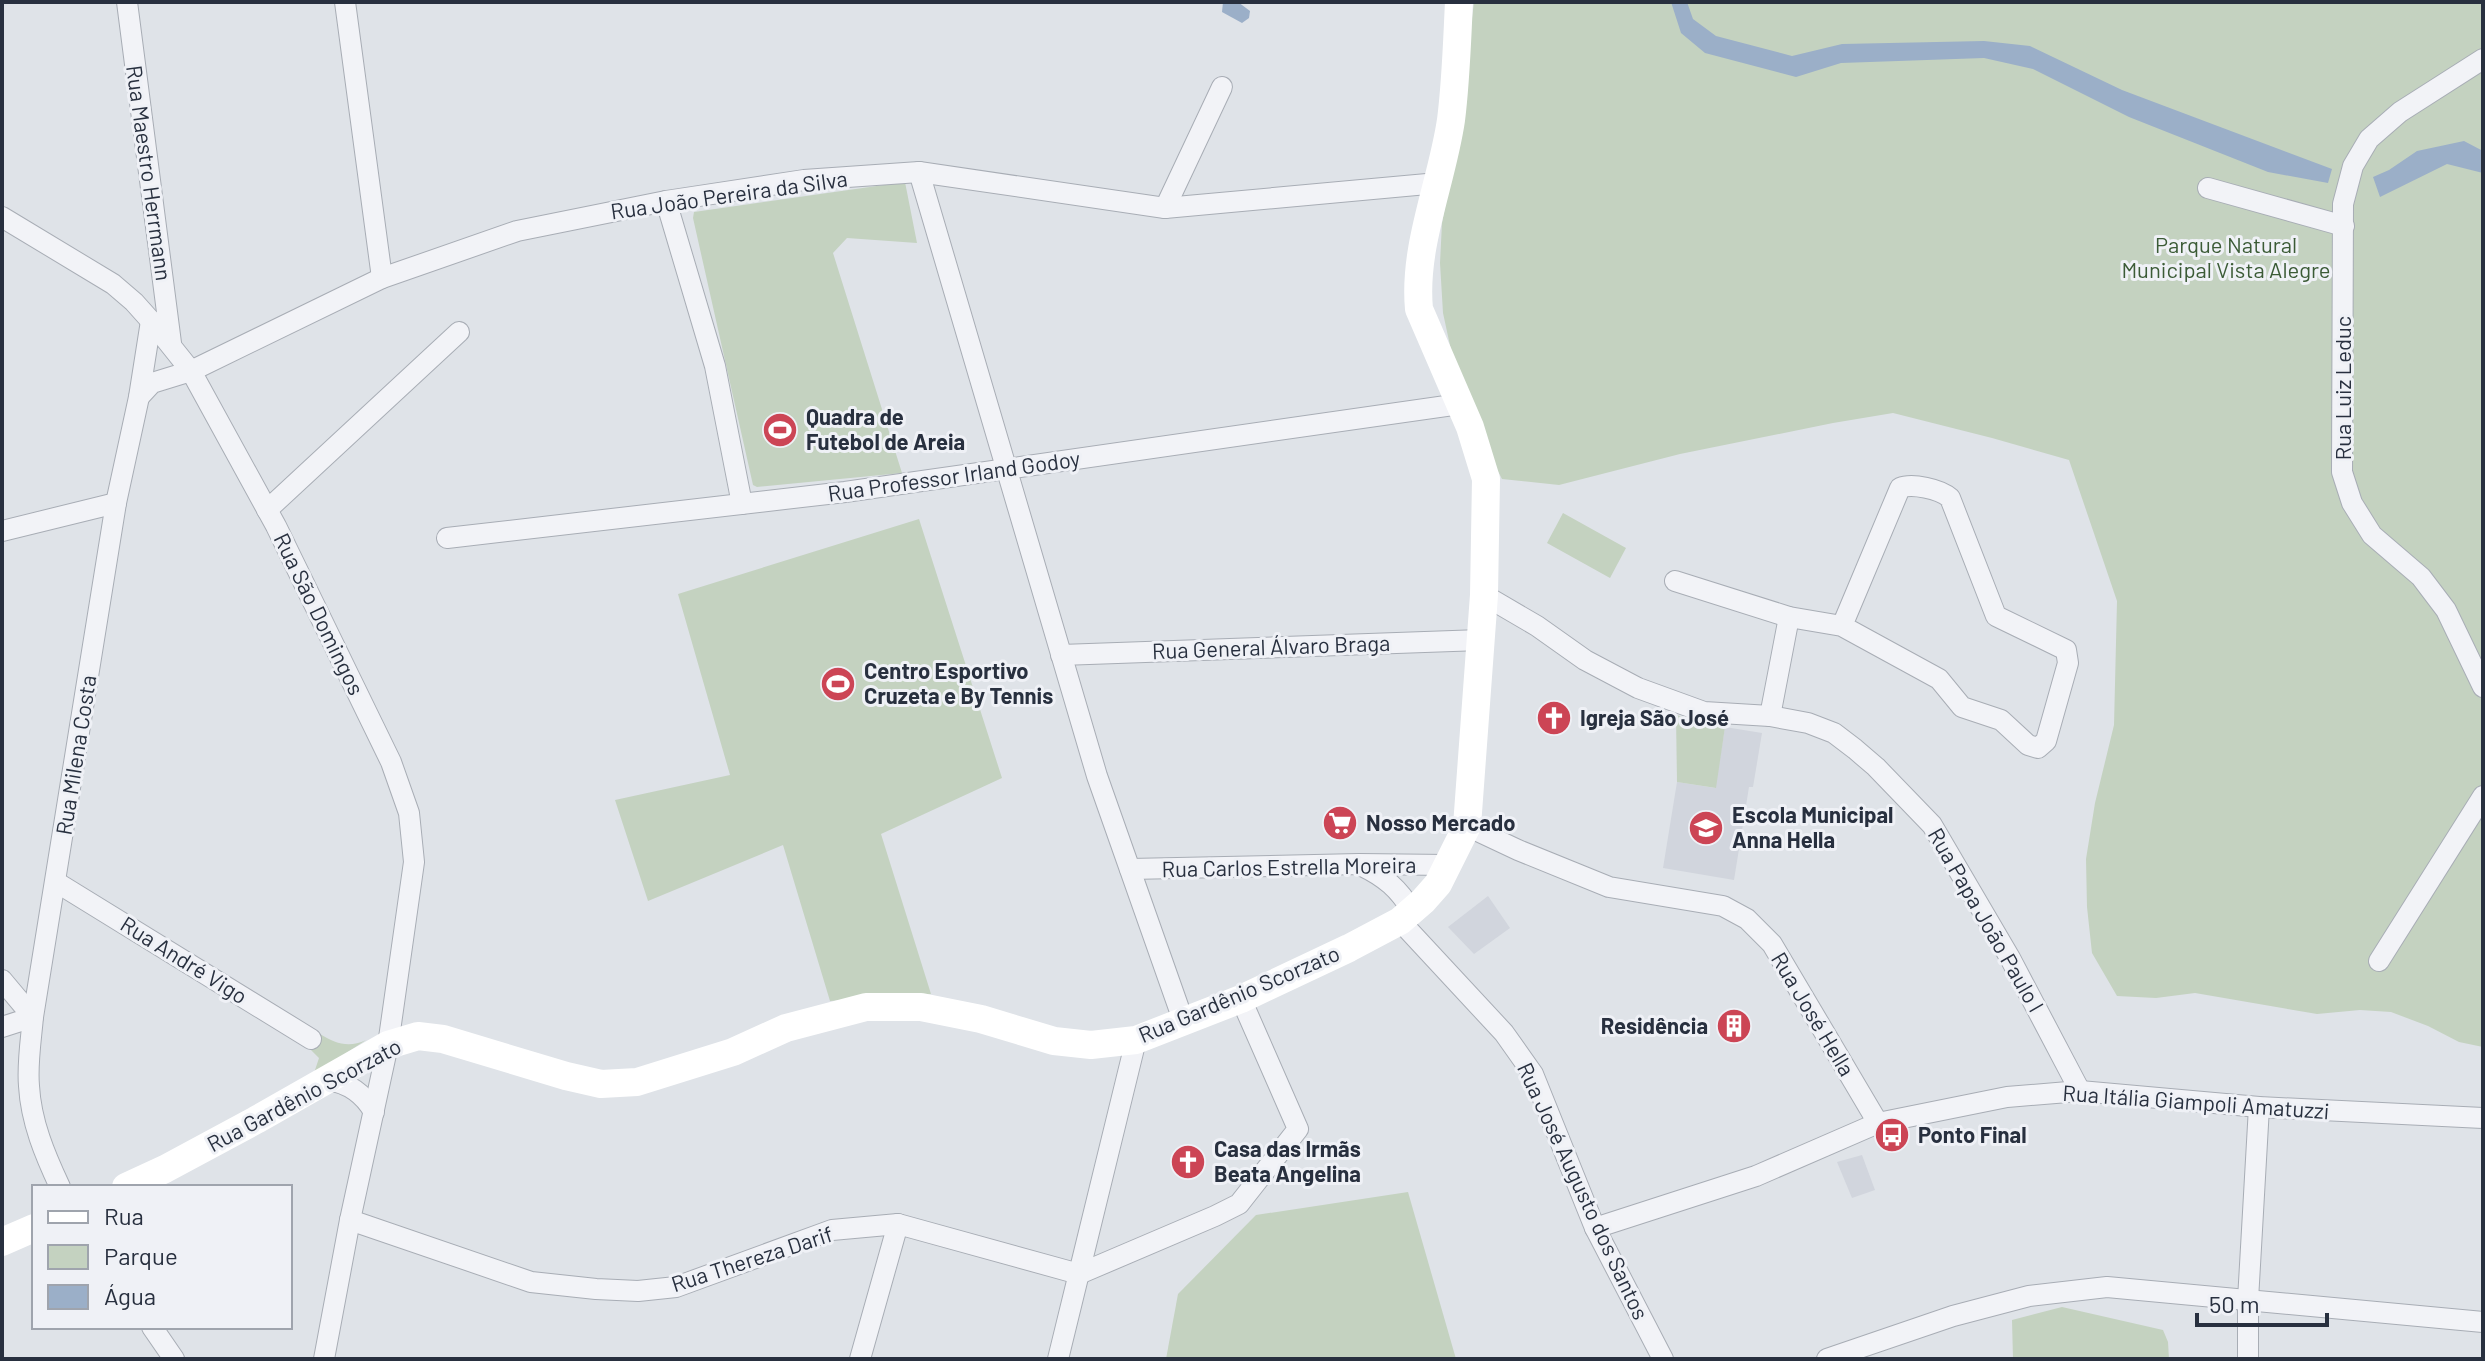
<svg xmlns="http://www.w3.org/2000/svg" width="2485" height="1361" font-family="Barlow,sans-serif">
	<rect width="100%" height="100%" fill="#dfe3e8"/>
	<g fill="#d1d5dd">
		<path d="M1725,727l37,6 -9,54h-4l-15,93 -71,-12 14,-86 38,6z"/>
		<path d="M1488,896l22,32 -36,26 -26,-27z"/>
		<path d="M1862,1155l13,35 -23,8 -15,-36z"/>
	</g>
	<g fill="#c4d2c0">
		<path d="M1474,2h1009v1045l-24,-5 -31,-16 -37,-14 -31,-2 -43,4 -122,-21 -39,5 -39,-2 -25,-43 -5,-46 -1,-48 9,-56 19,-78 3,-124 -48,-141 -77,-22 -99,-25 -60,10 -153,31 -121,31 -57,-6 -18,-35 -33,-94 -8,-37 -3,-50 2,-40 13,-68z"/>
		<path d="M905,182l12,61 -70,-5 -14,15 69,220 -145,14 -4,-2 -60,-267 1,-6z"/>
		<path d="M1563,513l63,35 -16,30 -63,-35z"/>
		<path d="M919,519l83,259 -121,56 50,160 -101,7 -47,-156 -135,56 -33,-101 115,-25 -52,-181z"/>
		<path d="M1676,715l49,12 -9,61 -39,-6z"/>
		<path d="M320,1034c16,10 29,14 46,6l-57,38 5,-5 5,-15 -9,-9z"/>
		<path d="M1408,1192l48,167h-290l12,-65 78,-79z"/>
		<path d="M2062,1307l101,23 5,12 1,17h-156l-1,-39z"/>
	</g>
	<g fill="#9bafc8">
		<path d="M1223,2h15l12,9 -1,7 -7,5 -20,-11z"/>
		<path d="M1671,2h16l6,17 23,17 76,20 50,-12 142,-3 46,5 92,44 210,79 -4,14 -60,-11 -139,-55 -96,-48 -49,-11 -143,5 -45,14 -91,-24 -24,-20z"/>
		<path d="M2464,141l19,10v22l-36,-9 -67,33 -7,-20 16,-7 28,-19z"/>
	</g>
	<g fill="none" stroke-linecap="round" stroke-linejoin="round">
		<g stroke="#a8adb5" stroke-width="22">
			<g id="street">
				<path d="M127,2l44,341"/>
				<path d="M345,2l37,276"/>
				<path d="M2483,59l-83,53 -31,27 -16,27 -10,38 -1,268 10,31 20,32 49,42 25,33 37,77"/>
				<path d="M919,172l178,604 86,244"/>
				<path d="M2208,188l136,38"/>
				<path d="M666,201l49,165 27,138"/>
				<path d="M1165,208l57,-121"/>
				<path d="M2,217l111,67 21,18 17,19 40,50 85,155 115,236 18,51 5,49 -26,183 -38,175 -26,139"/>
				<path d="M139,397l13,-14 39,-12 191,-93 135,-47 149,-30 138,-21 115,-8 246,36 273,-25"/>
				<path d="M267,510l192,-178"/>
				<path d="M2,531l114,-28"/>
				<path d="M447,538l398,-46 615,-88"/>
				<path d="M1675,581l114,36 53,9 97,53 23,28 39,13 27,25 10,3 8,-7 22,-78 -2,-13 -70,-34 -46,-118c-10,-9 -38,-15 -50,-10l-58,138"/>
				<path d="M1484,595l53,31 48,34 53,28 66,24 66,4 38,7 26,10 21,16 21,18 56,58 78,133 70,133"/>
				<path d="M1061,655l420,-15"/>
				<path d="M1770,716l19,-99"/>
				<path d="M1467,826l51,24 91,37 114,19 24,13 25,25 106,179"/>
				<path d="M1362,866c23,11 37,23 50,45"/>
				<path d="M1130,869l229,-5 89,1"/>
				<path d="M56,882l255,157"/>
				<path d="M1400,921l104,112 29,41 62,154 68,131"/>
				<path d="M2379,961l104,-165"/>
				<path d="M2,980l31,37 -31,10"/>
				<path d="M328,1080c20,3 36,14 46,32"/>
				<path d="M60,1187c-15,-32 -29,-65 -31,-101 -2,-22 2,-46 4,-69l83,-514 23,-106 12,-76"/>
				<path d="M350,1220l181,62 65,7 42,2 38,-4 156,-57 66,-6 181,50 136,-58 24,-12 59,-75 -57,-130"/>
				<path d="M1595,1228l161,-52 122,-53 129,-26 73,-6 179,16 224,11"/>
				<path d="M152,1327l22,32"/>
				<path d="M860,1359l38,-135"/>
				<path d="M1058,1359l78,-319"/>
				<path d="M1827,1359l126,-43 76,-20 78,-9 376,35"/>
				<path d="M2248,1359v-59l11,-193"/>
			</g>
		</g>
		<use href="#street" stroke="#f2f3f7" stroke-width="20"/>
		<g stroke="#fff" stroke-width="28">
			<path d="M126,1187l39,-18 91,-49 132,-75 30,-9 25,3 123,37 35,8 36,-2 96,-30 53,-24 80,-21h55l60,12 73,22 37,4 45,-5 105,-41 108,-51 51,-27 23,-20 15,-17 29,-58 17,-231 2,-116 -16,-52 -51,-118c-6,-63 23,-127 32,-189 5,-39 6,-79 8,-118"/>
			<path d="M2,1242l32,-14"/>
		</g>
	</g>
	<defs>
		<g id="stadium-disc" transform="scale(1.8)"><circle r="9.5" fill="#cc4555" stroke="#eff1f6"/><path d="M0-5a6.5 5 0 1 0 0 10a6.5 5 0 1 0 0-10ZM-3.5-1.8h7v3.6h-7Z" fill="#fff"/></g>
		<g id="church-disc" transform="scale(1.8)"><circle r="9.5" fill="#cc4555" stroke="#eff1f6"/><path d="M-1.2-6h2.4v3.5h3.3v2.4h-3.3V6h-2.4V-.1h-3.3v-2.4h3.3Z" fill="#fff"/></g>
		<g id="supermarket-disc" transform="scale(1.8)"><circle r="9.5" fill="#cc4555" stroke="#eff1f6"/><path d="M-6-5.5h2.5l.6 2H6L4.5 2H-2.5L-4.4-4H-6ZM-1.5 3.2a1.3 1.3 0 1 0 .1 0ZM3 3.2a1.3 1.3 0 1 0 .1 0Z" fill="#fff"/></g>
		<g id="school-disc" transform="scale(1.8)"><circle r="9.5" fill="#cc4555" stroke="#eff1f6"/><path d="M0-5L7-2L0 1L-7-2ZM-4 1L0 2.5L4 1V4Q0 6-4 4Z" fill="#fff"/></g>
		<g id="building-disc" transform="scale(1.8)"><circle r="9.5" fill="#cc4555" stroke="#eff1f6"/><path d="M-4-6H4V6H1V3H-1V6H-4ZM-2.5-4.3h1.7v1.8h-1.7ZM.8-4.3h1.7v1.8H.8ZM-2.5-1h1.7V.8h-1.7ZM.8-1h1.7V.8H.8Z" fill="#fff"/></g>
		<g id="bus-disc" transform="scale(1.8)"><circle r="9.5" fill="#cc4555" stroke="#eff1f6"/><path d="M-5-6H5V4H4V6H2V4H-2V6H-4V4H-5ZM-3.5-4V0h7V-4ZM-3.5 1.2v1.5H-2V1.2ZM2 1.2v1.5H3.5V1.2Z" fill="#fff"/></g>
	</defs>
	<g fill-rule="evenodd">
		<use href="#stadium-disc" x="780" y="430"/>
		<use href="#stadium-disc" x="838" y="684"/>
		<use href="#church-disc" x="1554" y="718"/>
		<use href="#supermarket-disc" x="1340" y="823"/>
		<use href="#school-disc" x="1706" y="828"/>
		<use href="#building-disc" x="1734" y="1026"/>
		<use href="#bus-disc" x="1892" y="1135"/>
		<use href="#church-disc" x="1188" y="1162"/>
	</g>
	<g text-anchor="middle" stroke-width="6" stroke-linejoin="round" paint-order="stroke">
		<g font-size="22" fill="#28303f" stroke="#eff1f6">
			<text transform="translate(149 173) rotate(82)" y="8">Rua Maestro Herrmann</text>
			<text transform="translate(729 195) rotate(-8)" y="8">Rua João Pereira da Silva</text>
			<text transform="translate(2343 388) rotate(-90)" y="8">Rua Luiz Leduc</text>
			<text transform="translate(954 476) rotate(-8)" y="8">Rua Professor Irland Godoy</text>
			<text transform="translate(319 614) rotate(64)" y="8">Rua São Domingos</text>
			<text transform="translate(1271 647) rotate(-2)" y="8">Rua General Álvaro Braga</text>
			<text transform="translate(76 755) rotate(-81)" y="8">Rua Milena Costa</text>
			<text transform="translate(1289 867) rotate(-1)" y="8">Rua Carlos Estrella Moreira</text>
			<text transform="translate(1986 920) rotate(60)" y="8">Rua Papa João Paulo I</text>
			<text transform="translate(184 960) rotate(32)" y="8">Rua André Vigo</text>
			<text transform="translate(1239 994) rotate(-23)" y="8">Rua Gardênio Scorzato</text>
			<text transform="translate(1813 1014) rotate(59)" y="8">Rua José Hella</text>
			<text transform="translate(304 1095) rotate(-28)" y="8">Rua Gardênio Scorzato</text>
			<text transform="translate(2196 1102) rotate(4)" y="8">Rua Itália Giampoli Amatuzzi</text>
			<text transform="translate(1583 1191) rotate(65)" y="8">Rua José Augusto dos Santos</text>
			<text transform="translate(752 1259) rotate(-18)" y="8">Rua Thereza Darif</text>
		</g>
		<g font-size="22" fill="#3b5b36" stroke="#eff1f6">
			<text x="2226" y="253">Parque Natural<tspan x="2226" dy="25">Municipal Vista Alegre</tspan></text>
		</g>
		<g font-size="22" font-weight="bold" fill="#28303f" stroke="#eff1f6" text-anchor="start">
			<text x="806" y="425">Quadra de<tspan x="806" dy="25">Futebol de Areia</tspan></text>
			<text x="864" y="679">Centro Esportivo<tspan x="864" dy="25">Cruzeta e By Tennis</tspan></text>
			<text x="1580" y="726">Igreja São José</text>
			<text x="1732" y="823">Escola Municipal<tspan x="1732" dy="25">Anna Hella</tspan></text>
			<text x="1366" y="831">Nosso Mercado</text>
			<text x="1708" y="1034" text-anchor="end">Residência</text>
			<text x="1918" y="1143">Ponto Final</text>
			<text x="1214" y="1157">Casa das Irmãs<tspan x="1214" dy="25">Beata Angelina</tspan></text>
		</g>
	</g>
	<rect width="2485" height="1361" fill="none" stroke="#28303f" stroke-width="8"/>
	<rect x="32" y="1185" width="260" height="144" fill="#eff1f6" stroke="#9fa4ad" stroke-width="2"/>
	<rect x="48" y="1211" width="40" height="12" fill="#ffffff" stroke="#9fa4ad" stroke-width="2"/>
	<text x="104" y="1225" font-size="24" fill="#28303f">Rua</text>
	<rect x="48" y="1245" width="40" height="24" fill="#c4d2c0" stroke="#9fa4ad" stroke-width="2"/>
	<text x="104" y="1265" font-size="24" fill="#28303f">Parque</text>
	<rect x="48" y="1285" width="40" height="24" fill="#9bafc8" stroke="#9fa4ad" stroke-width="2"/>
	<text x="104" y="1305" font-size="24" fill="#28303f">Água</text>
	<path d="M2197 1313v12h130v-12" fill="none" stroke="#28303f" stroke-width="4"/>
	<text x="2209" y="1313" font-size="24" fill="#28303f" stroke="#eff1f6" stroke-width="6" paint-order="stroke">50 m</text>
</svg>
